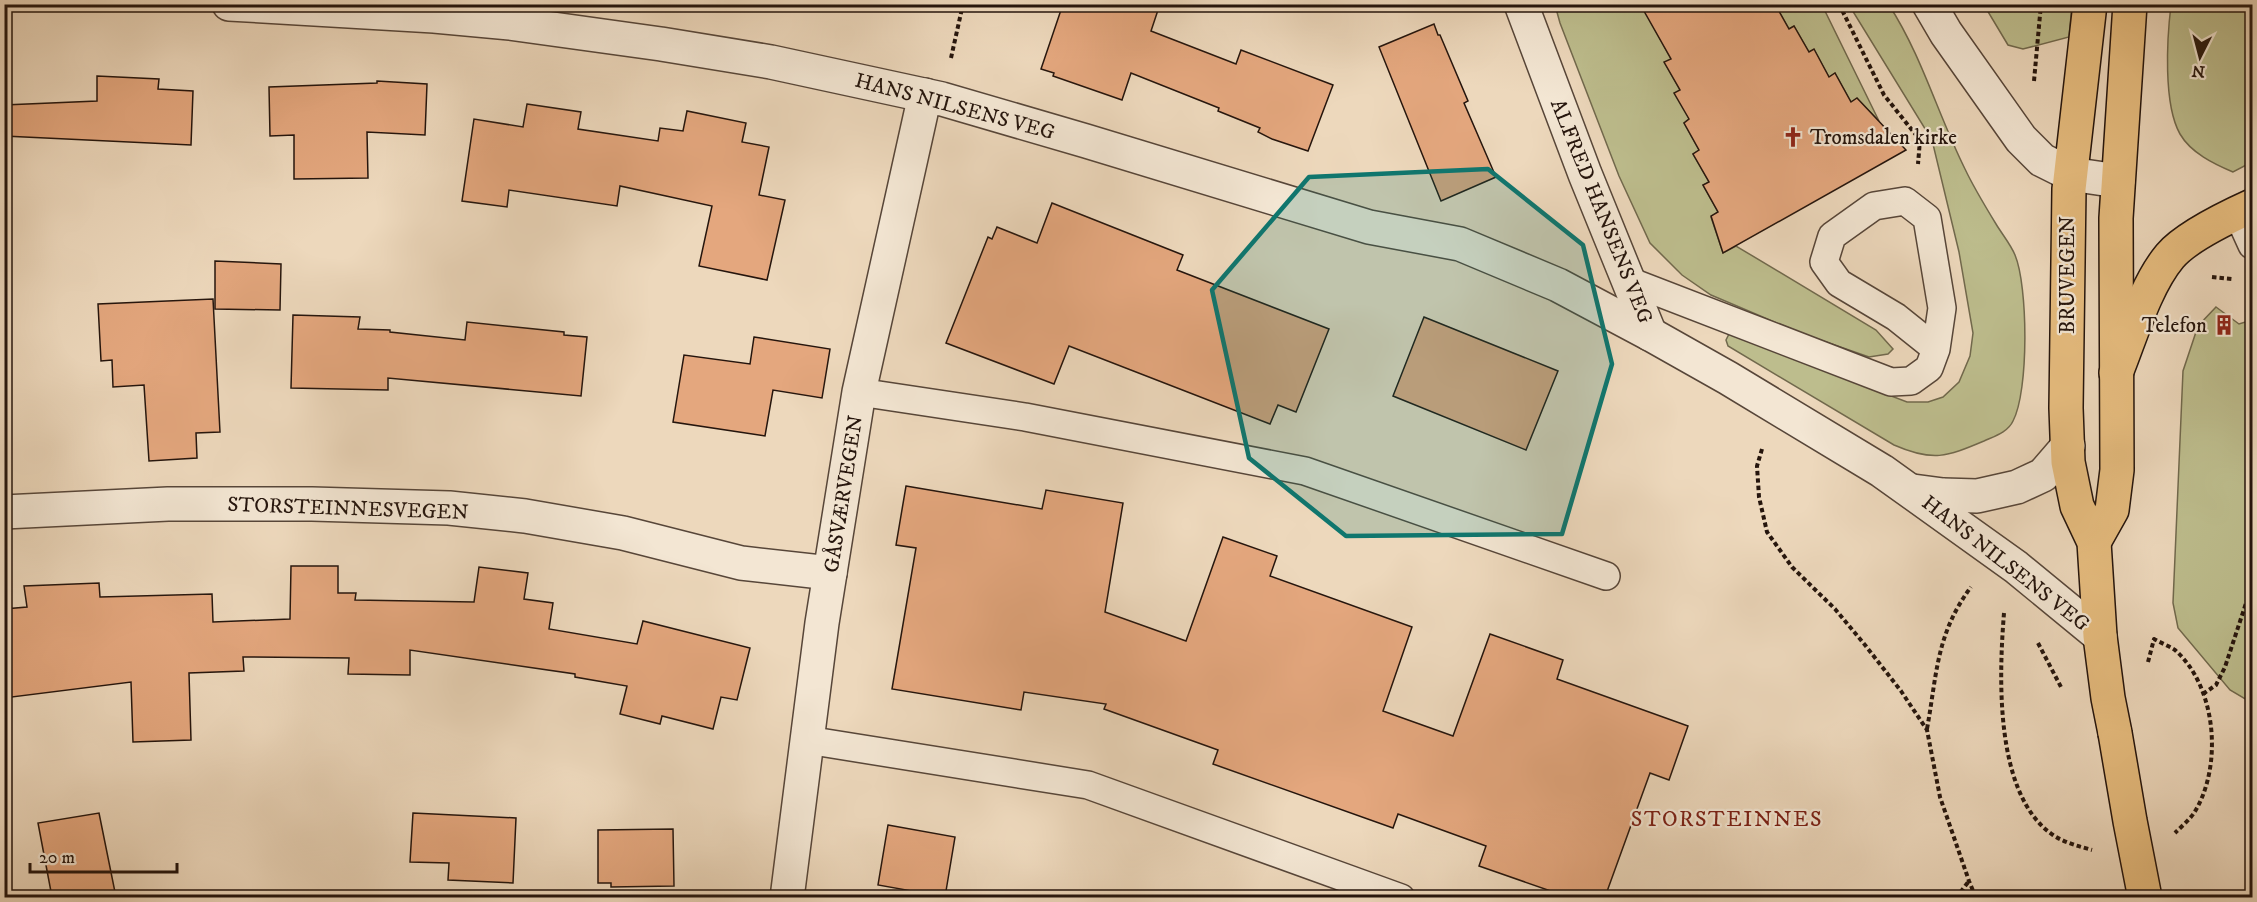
<svg xmlns="http://www.w3.org/2000/svg" width="2257" height="902" font-family="'IM FELL DW Pica',serif">
	<rect width="100%" height="100%" fill="#edd8bc"/>
	<filter id="stains"><feTurbulence type="fractalNoise" baseFrequency=".00333" numOctaves="4"/><feColorMatrix values="0 0 0 0 .2 0 0 0 0 .09 0 0 0 0 .02 0 0 0 .5 -.17"/></filter>
	<radialGradient id="worn" r=".72"><stop offset=".6" stop-color="#630" stop-opacity="0"/><stop offset="1" stop-color="#630" stop-opacity=".3"/></radialGradient>
	<g fill="#bdbd8d" stroke="#71694d" stroke-width="1.5">
		<path d="M1640,4l2,1 29,54 -6,4 15,27 9,29 -5,4 15,27 -6,4 16,28 -6,3 15,27 -7,5 12,36 13,-7 140,84 17,19 -5,5 -19,3 -66,-23 -92,-39 -29,-20 -32,-32 -31,-67 -59,-153 -5,-18z"/>
		<path d="M1775,5h47l57,116 -22,-22 -6,3 -16,-29 -6,4 -15,-27 -5,2 -15,-26 -5,3z"/>
		<path d="M1849,5h40c33,51 49,110 76,164 9,19 20,37 31,55 6,10 15,21 19,31 13,31 14,136 -2,166 -5,11 -18,15 -29,20 -38,16 -51,21 -90,4l-166,-99 -2,-6 3,-6 178,68h21l15,-5 16,-15 11,-26 3,-23 -14,-81 -27,-112z"/>
		<path d="M1984,5h88l-3,32 -46,12 -15,-4z"/>
		<path d="M2171,5h81v157l-19,10c-19,-8 -42,-19 -53,-38 -17,-30 -13,-96 -9,-129z"/>
		<path d="M2216,307l23,17 13,-4v383l-22,-13 -52,-62 -5,-25 10,-232 15,-45z"/>
	</g>
	<g fill="#e4a77e" stroke="#25150d" stroke-width="1.5">
		<path d="M1063,4h97l-9,27 85,33 5,-14 92,35 -25,66 -36,-12 -14,-7 2,-4 -42,-17 1,-3 -88,-35 -9,27 -69,-24 1,-3 -13,-4z"/>
		<path d="M1640,4h135l14,25 5,-3 15,26 5,-3 15,28 6,-4 16,29 6,-4 49,52 -183,103 -12,-37 7,-4 -15,-27 6,-3 -16,-28 6,-4 -15,-27 5,-4 -15,-26 6,-3 -16,-28 7,-3z"/>
		<path d="M1434,24l4,11h2l28,66 -4,2 32,74 -55,24 -62,-154z"/>
		<path d="M97,76l62,3 -1,10 35,2 -2,54 -187,-9v-31l93,-4z"/>
		<path d="M377,81l50,3 -2,51 -58,-3 1,46 -74,1v-44l-24,1 -1,-49 108,-4z"/>
		<path d="M527,104l54,8 -3,17 80,12 2,-13 23,3 4,-20 59,12 -4,19 27,5 -10,48 26,5 -18,80 -68,-14 13,-60 -92,-20 -3,20 -108,-16 -2,17 -45,-6 12,-82 49,8z"/>
		<path d="M1052,203l131,52 -6,15 152,59 -33,83 -18,-7 -8,19 -201,-78 -15,38 -108,-41 42,-106 4,2 5,-12 40,16z"/>
		<path d="M215,261l66,3 -1,46 -65,-1z"/>
		<path d="M213,299l7,133 -24,1 1,25 -48,3 -5,-76 -31,2 -1,-27 -11,1 -3,-57z"/>
		<path d="M293,315l67,2 -2,12 32,1v2l75,8 2,-18 97,10v3l23,2 -6,59 -193,-18v12l-97,-2z"/>
		<path d="M1424,317l134,54 -32,79 -133,-54z"/>
		<path d="M754,337l76,12 -8,49 -49,-8 -8,46 -92,-14 11,-67 66,9z"/>
		<path d="M906,486l136,23 4,-19 77,13 -18,109 81,29 37,-104 54,19 -7,20 142,51 -29,84 70,25 37,-102 73,26 -6,19 131,47 -19,54 -19,-7 -45,124h-37l-89,-31 7,-20 -88,-32 -5,14 -180,-64 5,-14 -114,-41 2,-5 -82,-12 -3,18 -129,-21 24,-141 -20,-3z"/>
		<path d="M291,566h47v27h18l-1,7 119,2 5,-35 49,6 -4,26 29,4 -4,26 88,15 6,-23 107,27 -13,52 -16,-3 -8,32 -51,-13 -2,8 -40,-10 7,-28 -52,-9v-3l-165,-24v25l-62,-1 1,-16 -106,-1 1,14 -55,2 2,67 -58,2 -2,-60 -127,16v-89l23,-2 -3,-21 75,-3 1,14 112,-3 1,28 77,-3z"/>
		<path d="M99,813l17,84h-64l-14,-74z"/>
		<path d="M413,813l103,5 -3,65 -65,-3 1,-17 -39,-1z"/>
		<path d="M888,825l67,12 -10,60 -67,-12z"/>
		<path d="M673,829l1,57 -63,1v-4h-13v-53z"/>
	</g>
	<g fill="none" stroke-linecap="round" stroke-linejoin="round">
		<g stroke="#574639" stroke-width="30">
			<g id="service">
				<path d="M2237,212l15,33"/>
				<path d="M1629,281l262,101 20,-1 18,-13 7,-19 6,-41 -15,-90 -22,-17 -31,5 -42,30 -8,26 15,21 57,34 40,32"/>
				<path d="M859,392l166,25 280,54 301,105"/>
				<path d="M807,740l281,45 313,113"/>
			</g>
		</g>
		<g stroke="#574639" stroke-width="36">
			<g id="minor">
				<path d="M229,4l205,12 76,7 151,21 110,18 171,37 144,42 283,86 91,17 98,41 92,49 78,44 154,93 134,96 84,69"/>
				<path d="M1521,4l64,170 65,160"/>
				<path d="M1913,491l30,4 34,1 40,-9 26,-12 25,-29"/>
				<path d="M4,512l164,-8h144l137,4 76,8 98,17 118,30 89,10"/>
				<path d="M787,898l35,-275 37,-231 66,-297"/>
			</g>
		</g>
		<g stroke="#574639" stroke-width="36">
			<path id="tertiary" d="M1929,4l17,29 75,106 21,21 28,14 48,7"/>
		</g>
		<g stroke="#25150d" stroke-width="36">
			<g id="primary">
				<path d="M2090,4l-21,185 -3,219 2,54 9,44 17,36 6,94 8,62 7,35"/>
				<path d="M2094,542l18,-32 5,-40 -1,-252 14,-214"/>
			</g>
		</g>
		<g stroke="#25150d" stroke-width="36">
			<path id="trunk" d="M2116,373c15,-37 29,-87 54,-117 16,-19 60,-40 82,-50"/>
		</g>
		<g stroke="#25150d" stroke-width="4" stroke-dasharray="4.5 3" stroke-linecap="butt">
			<path d="M1839,4l45,91 36,45 -2,24"/>
			<path d="M951,58l12,-54"/>
			<path d="M2034,81l7,-77"/>
			<path d="M2212,277l20,2"/>
			<path d="M1762,449l-5,17 2,31 8,35 25,35 43,42 30,36 36,46 26,39 13,67 29,84 7,17"/>
			<path d="M2004,613c-5,63 -10,182 49,222 12,8 25,11 39,15"/>
			<path d="M2038,643l23,44"/>
			<path d="M2148,662l6,-23c7,4 15,7 21,11 42,37 48,117 19,163 -5,7 -13,14 -19,20"/>
			<path d="M2203,694l13,-9 9,-18 27,-82"/>
			<path d="M1927,729c10,-55 9,-95 44,-142"/>
			<path d="M1956,898l13,-17"/>
		</g>
		<use href="#service" stroke="#f3e6d3" stroke-width="27"/>
		<use href="#minor" stroke="#f3e6d3" stroke-width="33"/>
		<use href="#tertiary" stroke="#f3e6d3" stroke-width="33"/>
		<use href="#primary" stroke="#e6bc7e" stroke-width="33"/>
		<use href="#trunk" stroke="#e6bc7e" stroke-width="33"/>
		<g stroke="#25150d" stroke-width="36" stroke-linecap="butt">
			<path id="primary-bridge" d="M2115,733l15,88 15,77"/>
		</g>
		<use href="#primary-bridge" stroke="#e6bc7e" stroke-width="33"/>
	</g>
	<path fill="#0f766e" fill-opacity="0.2" stroke="#0f766e" stroke-width="4.5" stroke-linejoin="round" d="M1488,169l95,76 29,119 -50,170 -216,2 -97,-78 -37,-168 97,-113z"/>
	<defs>
		<g id="church-bare" transform="scale(1.62)"><path d="M-1.2-6h2.4v3.5h3.3v2.4h-3.3V6h-2.4V-.1h-3.3v-2.4h3.3Z" fill="#8f2418" stroke="#f3e6d3" stroke-width="2.5" paint-order="stroke"/></g>
		<g id="building-bare" transform="scale(1.62)"><path d="M-4-6H4V6H1V3H-1V6H-4ZM-2.5-4.3h1.7v1.8h-1.7ZM.8-4.3h1.7v1.8H.8ZM-2.5-1h1.7V.8h-1.7ZM.8-1h1.7V.8H.8Z" fill="#8f2418" stroke="#f3e6d3" stroke-width="2.5" paint-order="stroke"/></g>
	</defs>
	<g fill-rule="evenodd">
		<use href="#church-bare" x="1793" y="137"/>
		<use href="#building-bare" x="2224" y="325"/>
	</g>
	<g text-anchor="middle" stroke-width="4.5" stroke-linejoin="round" paint-order="stroke">
		<g font-size="21" fill="#25150d" stroke="#f3e6d3">
			<text transform="translate(955 106) rotate(15)" y="7">HANS NILSENS VEG</text>
			<text transform="translate(1602 211) rotate(68)" y="7">ALFRED HANSENS VEG</text>
			<text transform="translate(2067 275) rotate(-90)" y="7">BRUVEGEN</text>
			<text transform="translate(843 494) rotate(-81)" y="7">GÅSVÆRVEGEN</text>
			<text transform="translate(348 508) rotate(2)" y="7">STORSTEINNESVEGEN</text>
			<text transform="translate(2006 563) rotate(38)" y="7">HANS NILSENS VEG</text>
		</g>
		<g font-size="21" fill="#25150d" stroke="#f3e6d3" text-anchor="start">
			<text x="1810" y="144">Tromsdalen kirke</text>
			<text x="2207" y="332" text-anchor="end">Telefon</text>
		</g>
		<g font-size="22" letter-spacing="1.5" fill="#7a1f14" stroke="#f3e6d3">
			<text x="1727" y="826">STORSTEINNES</text>
		</g>
	</g>
	<rect width="2257" height="902" fill="none" stroke="#edd8bc" stroke-width="24"/>
	<rect x="6" y="6" width="2245" height="890" fill="none" stroke="#25150d" stroke-width="3"/>
	<rect x="12" y="12" width="2233" height="878" fill="none" stroke="#25150d" stroke-width="1.5"/>
	<g transform="translate(2200 57) rotate(186)" stroke="#f3e6d3" stroke-width="4.5" paint-order="stroke">
	<path d="M0-4.5L10 22L0 15L-10 22Z" fill="#25150d"/>
	<text y="-9" font-size="16" font-weight="bold" text-anchor="middle" fill="#25150d">N</text>
	</g>
	<path d="M30 863v9h147v-9" fill="none" stroke="#25150d" stroke-width="3"/>
	<text x="39" y="863" font-size="18" fill="#25150d" stroke="#f3e6d3" stroke-width="4.5" paint-order="stroke">20 m</text>
	<rect width="100%" height="100%" filter="url(#stains)"/>
	<rect width="100%" height="100%" fill="url(#worn)"/>
</svg>
